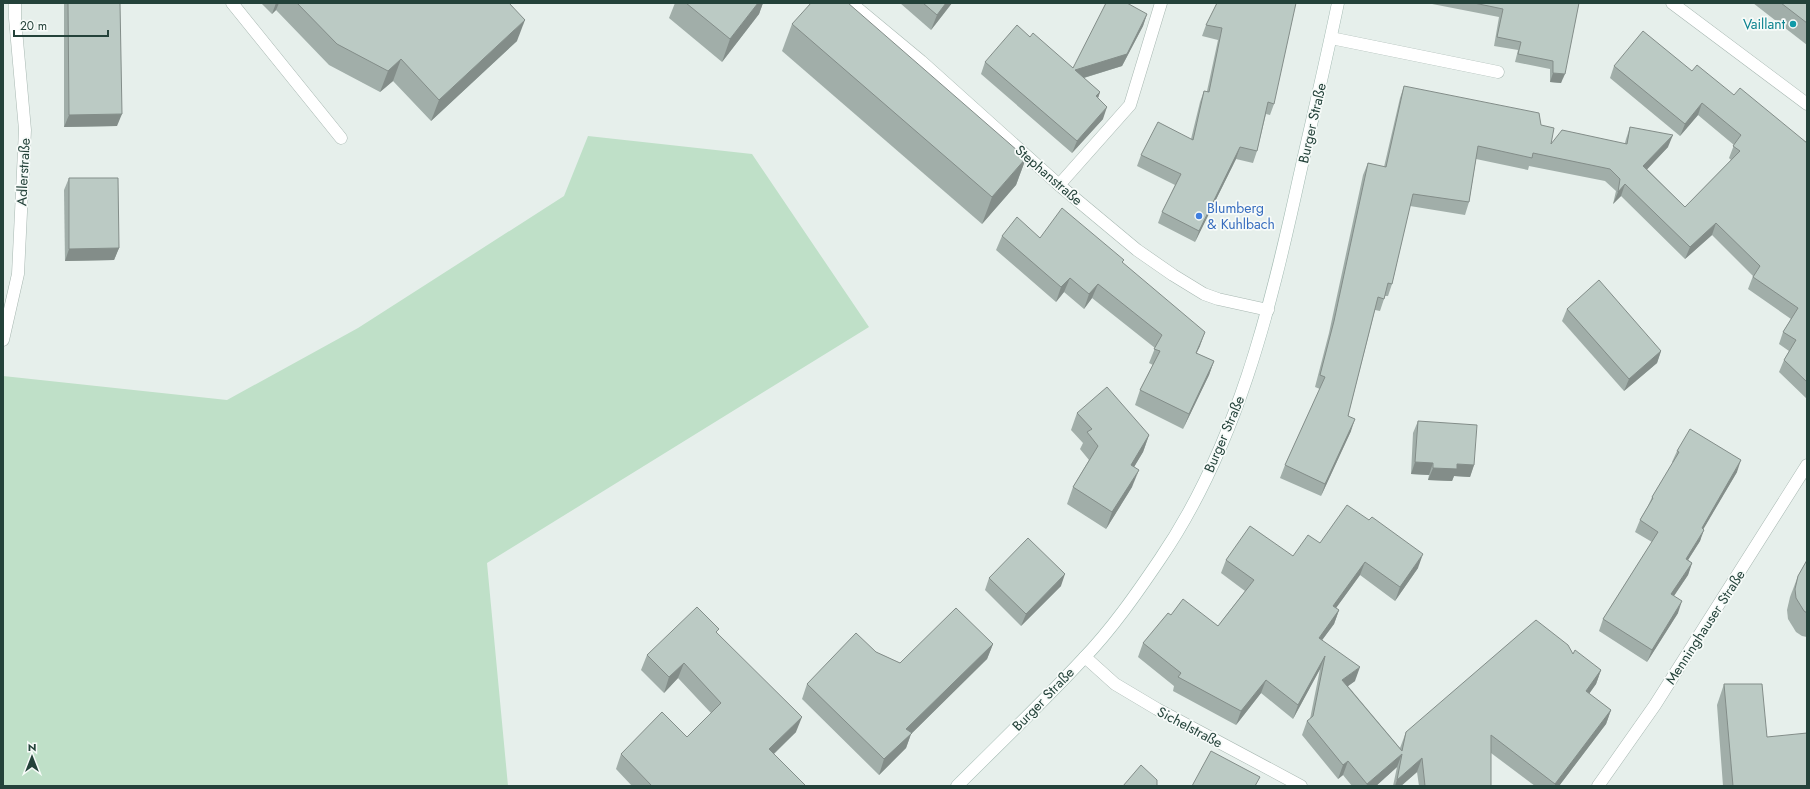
<svg xmlns="http://www.w3.org/2000/svg" width="1810" height="789" font-family="Jost,sans-serif">
	<rect width="100%" height="100%" fill="#e6efeb"/>
	<path fill="#bfe0c8" d="M588,136l164,18 117,173 -382,236 21,223h-505v-410l224,24 131,-72 206,-132z"/>
	<g fill="none" stroke-linecap="round" stroke-linejoin="round">
		<g stroke="#a8b8b2" stroke-width="13">
			<g id="lane">
				<path d="M232,3l109,135"/>
				<path d="M1672,3l135,101"/>
				<path d="M1331,38l167,34"/>
				<path d="M1059,185l71,-80 31,-102"/>
			</g>
		</g>
		<g stroke="#a8b8b2" stroke-width="13">
			<g id="street">
				<path d="M851,3l70,58 138,124 78,65 36,25 31,19 14,5 50,11"/>
				<path d="M3,340l15,-66 7,-144 -10,-112v-15"/>
				<path d="M1085,657l30,27 42,25 144,77"/>
				<path d="M1598,786l57,-81 152,-240"/>
			</g>
		</g>
		<g stroke="#a4bbb3" stroke-width="13">
			<path id="secondary" d="M957,786c42,-42 86,-84 126,-127 29,-30 54,-66 77,-100 77,-113 110,-249 139,-381 13,-58 27,-117 39,-175"/>
		</g>
		<use href="#lane" stroke="#fff" stroke-width="12"/>
		<use href="#street" stroke="#fff" stroke-width="12"/>
		<use href="#secondary" stroke="#fff" stroke-width="12"/>
	</g>
	<g fill="#a1aea9">
		<path d="M64,3h56l-3,123 -53,1z"/>
		<path d="M261,3h248l8,38 -86,80 -38,-40 -13,11 -51,-27 -53,-55 -4,4z"/>
		<path d="M675,3h88l-4,11 -37,48 -53,-44z"/>
		<path d="M900,3h52l-21,27z"/>
		<path d="M1217,3l57,101 -4,11 -4,-1 -9,37 -4,12 -17,-4 -41,83 -37,-19 4,-11 13,-27 -38,-19 4,-11 50,-16 9,-37 4,-11h3l11,-51 -16,-4 4,-11z"/>
		<path d="M1427,3h152l-18,80 -11,-1v-13l-35,-7 3,-12 -24,-4 5,-29z"/>
		<path d="M1753,3h54v42z"/>
		<path d="M1147,14l-4,12 -21,40 -38,12 16,14 -2,6 5,21 -31,34 -91,-79 4,-12 45,-25 43,31z"/>
		<path d="M792,24l234,134 -10,27 -34,39 -200,-173z"/>
		<path d="M1614,66l78,5 42,24 73,48v256l-28,-27 5,-12 5,-9 -10,-7 4,-12 8,-13 -43,-30 5,-13 -41,-41 -27,24 -64,-63 -8,8 3,-13 -11,-10 -76,-15 -1,4 -52,-11 -7,43 -4,13 -55,-9 -18,78 -4,12h-3l-5,15 -5,-1 -27,106 3,15 -30,65 -41,-18 5,-13 35,-76 -5,-2 14,-54 34,-158 5,-12 16,4 16,-69 4,-12 137,39 10,19 74,-1 1,-4 4,-12 38,20 -21,22 38,38 46,-47 -2,-2 5,-13 -36,-30 -18,21 -70,-58z"/>
		<path d="M69,178l50,70 -5,12 -49,1 -1,-71z"/>
		<path d="M1002,236l38,2 83,25 77,83 -4,7 18,8 -5,14 -26,54 -48,-24 5,-15 13,-25 -4,-2 6,-15 -63,-50 -8,11 -20,-17 -8,10 -60,-52z"/>
		<path d="M1567,309l94,42 -4,12 -33,28 -62,-70z"/>
		<path d="M1077,413l72,22 -6,17 -9,15 -2,20 -26,42 -39,-25 6,-17 16,-27 -9,-11 3,-6 -12,-13z"/>
		<path d="M1418,421l56,44 -4,12 -16,-1 -2,5 -24,-1 1,-5 -18,-1 2,-41z"/>
		<path d="M1677,451l60,21 -34,57 -3,12 -12,19 4,3 -4,12 -14,21 4,17 -31,49 -48,-31 4,-12 49,-77 -17,-10 5,-12 8,-14 4,-9 21,-34 -1,-1z"/>
		<path d="M1320,543l98,25 -23,33 -35,-26 -24,33 3,2 -5,14 -12,16 33,41 -7,5 52,62 6,-16 167,-78 28,16 -5,14 -7,10 22,16 -5,14 -47,62h-24l-44,-33v33h-72l-2,-14 -16,14h-8l4,-19 -21,19h-24l-9,-11 -5,4 -36,-44 5,-14 3,-2 10,-50 -27,50 -32,-26 -25,32 -63,-34 1,-5 -36,-29 5,-14 28,-28 47,11 27,-35 -24,-18 5,-13 67,-4z"/>
		<path d="M1807,560v77l-5,-1 -6,-4 -8,-13 -1,-9 3,-13 8,-21z"/>
		<path d="M989,578l72,8 -40,40 -36,-36z"/>
		<path d="M717,633l79,99 -22,22 32,32h-174l-16,-17 5,-15 66,-17 24,-24 -33,-35 -14,15 -23,-23 6,-15z"/>
		<path d="M993,644l-6,15 -76,75 -5,14 -27,27 -77,-76 5,-15 69,-32 24,11z"/>
		<path d="M1724,684l43,53 40,49h-84l-6,-81z"/>
	</g>
	<g fill="#838d89">
		<path d="M276,3h3l-3,7 -4,4z"/>
		<path d="M758,3h5l-4,11 -37,48 8,-23z"/>
		<path d="M946,3h6l-21,27 6,-15z"/>
		<path d="M1147,14l-4,12 -21,40 -52,16 5,-12z"/>
		<path d="M525,20l-8,21 -86,80 8,-21z"/>
		<path d="M401,59l-8,22 -13,11 8,-21z"/>
		<path d="M1553,73l12,1 -4,9 -11,-1z"/>
		<path d="M1100,92l-4,12v-8z"/>
		<path d="M1702,103l-4,12 -18,21 5,-12z"/>
		<path d="M1107,107l-4,12 -31,34 5,-12z"/>
		<path d="M122,114l-5,12 -53,1 5,-12z"/>
		<path d="M1673,135l-5,12 -29,31 4,-12z"/>
		<path d="M1240,147l-4,12 -41,83 4,-11z"/>
		<path d="M1026,158l-10,27 -34,39 10,-27z"/>
		<path d="M1625,184l-4,12 -8,8 5,-12z"/>
		<path d="M1716,223l-4,12 -27,24 5,-12z"/>
		<path d="M119,248l-5,12 -49,1 4,-12z"/>
		<path d="M1070,278l-6,14 -8,10 5,-15z"/>
		<path d="M1098,284l-6,14 -8,11 5,-15z"/>
		<path d="M1205,332l-5,14 -10,21z"/>
		<path d="M1661,351l-4,12 -33,28 5,-12z"/>
		<path d="M1214,361l-5,14 -26,54 6,-15z"/>
		<path d="M1355,419l-4,12 -30,65 4,-12z"/>
		<path d="M1149,435l-6,17 -18,30 6,-17z"/>
		<path d="M1741,460l-4,12 -40,68 5,-12z"/>
		<path d="M1415,462l18,1 -4,12 -18,-1z"/>
		<path d="M1457,464l17,1 -4,12 -16,-1 -2,5 -24,-1 5,-12z"/>
		<path d="M1139,470l-7,17 -26,42 6,-17z"/>
		<path d="M1704,530l-4,11 -19,30 5,-12z"/>
		<path d="M1423,554l-5,14 -23,33 5,-14z"/>
		<path d="M1365,562l-5,13 -32,44 5,-13z"/>
		<path d="M1692,563l-4,12 -21,31 4,-12z"/>
		<path d="M1065,574l-4,12 -40,40 5,-12z"/>
		<path d="M1682,601l-4,12 -31,49 5,-12z"/>
		<path d="M1339,610l-5,14 -20,27 5,-13z"/>
		<path d="M993,644l-6,15 -76,75 -5,14 -27,27 5,-16 22,-30z"/>
		<path d="M1325,656l-5,13 -27,50 5,-14z"/>
		<path d="M684,663l-6,15 -14,15 5,-16z"/>
		<path d="M1360,667l-5,14 -18,13 5,-14z"/>
		<path d="M1601,670l-5,14 -15,21 5,-14z"/>
		<path d="M1266,680l-5,13 -25,32 5,-14z"/>
		<path d="M1611,710l-5,14 -47,62h-4v-2z"/>
		<path d="M802,717l-6,15 -33,32 6,-15z"/>
		<path d="M1402,754l-5,13 -21,19h-10l1,-2z"/>
		<path d="M1422,758l-5,14 -16,14h-6l2,-6z"/>
		<path d="M1348,761l-5,14 -5,4 5,-14z"/>
	</g>
	<g fill="#bbcac4" stroke="#838d89">
		<path d="M68,3h52l2,111 -53,1z"/>
		<path d="M297,3h212l16,17 -86,80 -38,-41 -13,12 -51,-27z"/>
		<path d="M686,3h72l-28,36z"/>
		<path d="M811,3h37l178,155 -34,39 -200,-173z"/>
		<path d="M923,3h23l-9,12z"/>
		<path d="M1106,3h21l20,11 -20,40 -52,16 25,22 -4,4 11,11 -30,34 -92,-79 32,-37 13,12 3,-4 40,35z"/>
		<path d="M1217,3h79l-22,101 -6,-2 -11,49 -17,-4 -41,84 -37,-19 19,-38 -40,-19 17,-33 35,18 11,-49 5,1 13,-64 -16,-3z"/>
		<path d="M1474,3h105l-14,71 -12,-1v-12l-35,-7 3,-12 -24,-5 6,-28z"/>
		<path d="M1781,3h26v20z"/>
		<path d="M1643,31l49,40 5,-6 37,30 6,-7 67,55v239l-23,-22 12,-20 -13,-8 15,-24 -45,-31 7,-11 -44,-43 -26,24 -65,-63 -7,8 2,-13 -10,-10 -77,-16 -1,5 -54,-12 -9,56 -56,-8 -21,90 -4,-1 -4,16 -6,-2 -30,119 7,3 -30,65 -40,-19 40,-88 -5,-2 14,-54 34,-158 18,4 18,-81 135,27 2,12 13,3 -3,16 11,-14 65,14 3,-17 43,8 -30,31 42,41 55,-56 -7,-5 8,-11 -39,-32 -17,21 -71,-58z"/>
		<path d="M69,178h49l1,70 -50,1z"/>
		<path d="M1062,208l62,52 -2,2 83,70 -9,21 18,8 -25,53 -49,-24 20,-39 -6,-2 8,-14 -64,-51 -9,10 -19,-16 -9,9 -59,-51 15,-19 23,21z"/>
		<path d="M1599,280l62,71 -32,28 -62,-70z"/>
		<path d="M1107,387l42,48 -18,30 8,5 -27,42 -39,-25 25,-41 -11,-14 5,-3 -15,-16z"/>
		<path d="M1418,421l59,4 -3,40 -17,-1v5l-24,-1v-5l-18,-1z"/>
		<path d="M1690,429l51,31 -39,68 2,2 -18,29 6,4 -21,31 11,7 -30,49 -49,-31 55,-87 -18,-12 13,-22 -1,-1 27,-45 -2,-1z"/>
		<path d="M1347,505l22,15 3,-3 51,37 -23,33 -35,-25 -32,44 6,4 -20,28 41,29 -18,13 60,71 4,-19 130,-112 32,25 5,9 2,-4 26,20 -15,21 25,19 -56,74 -64,-49v51h-66l-3,-28 -25,22 5,-26 -35,30 -19,-23 -5,4 -36,-44 6,-5 12,-60 -27,49 -32,-25 -25,31 -63,-34 3,-4 -38,-30 25,-30 3,2 12,-16 35,27 36,-46 -28,-20 24,-34 43,30 15,-21 12,8z"/>
		<path d="M1028,538l37,36 -39,40 -37,-36z"/>
		<path d="M1807,560v53l-3,-2 -8,-13 -1,-9 3,-13z"/>
		<path d="M697,607l22,22 -3,3 86,85 -33,32 37,37h-154l-31,-32 41,-42 25,25 34,-34 -37,-40 -15,14 -22,-22z"/>
		<path d="M956,608l37,36 -87,85 6,4 -28,26 -77,-75 49,-51 20,19 24,11z"/>
		<path d="M1724,684h38l5,53 40,-4v53h-74z"/>
		<path d="M1211,751l49,26 -5,9h-63z"/>
		<path d="M1141,765l16,15v6h-34z"/>
	</g>
	<circle fill="#0f9aa8" stroke="#f7fbf9" stroke-width="1.5" cx="1793" cy="24" r="4"/>
	<circle fill="#3f7fe0" stroke="#f7fbf9" stroke-width="1.5" cx="1199" cy="216" r="4"/>
	<g text-anchor="middle" stroke-width="3.5" stroke-linejoin="round" paint-order="stroke">
		<g font-size="14" fill="#0d838f" stroke="#f7fbf9" text-anchor="end">
			<text x="1785" y="29">Vaillant</text>
		</g>
		<g font-size="14" fill="#24423a" stroke="#f7fbf9">
			<text transform="translate(1312 123) rotate(-77)" y="5">Burger Straße</text>
			<text transform="translate(23 172) rotate(-87)" y="5">Adlerstraße</text>
			<text transform="translate(1049 175) rotate(41)" y="5">Stephanstraße</text>
			<text transform="translate(1224 434) rotate(-67)" y="5">Burger Straße</text>
			<text transform="translate(1705 627) rotate(-57)" y="5">Menninghauser Straße</text>
			<text transform="translate(1043 699) rotate(-46)" y="5">Burger Straße</text>
			<text transform="translate(1190 727) rotate(28)" y="5">Sichelstraße</text>
		</g>
		<g font-size="14" fill="#366cbe" stroke="#f7fbf9" text-anchor="start">
			<text x="1207" y="213">Blumberg<tspan x="1207" dy="16">&amp; Kuhlbach</tspan></text>
		</g>
	</g>
	<rect width="1810" height="789" fill="none" stroke="#24423a" stroke-width="8"/>
	<g transform="translate(32 757)" stroke="#f7fbf9" stroke-width="3" paint-order="stroke">
	<path d="M0-3L7 15L0 10L-7 15Z" fill="#24423a"/>
	<text y="-6" font-size="11" font-weight="bold" text-anchor="middle" fill="#24423a">N</text>
	</g>
	<path d="M14 30v6h94v-6" fill="none" stroke="#24423a" stroke-width="2"/>
	<text x="20" y="30" font-size="12" fill="#24423a" stroke="#f7fbf9" stroke-width="3" paint-order="stroke">20 m</text>
</svg>
